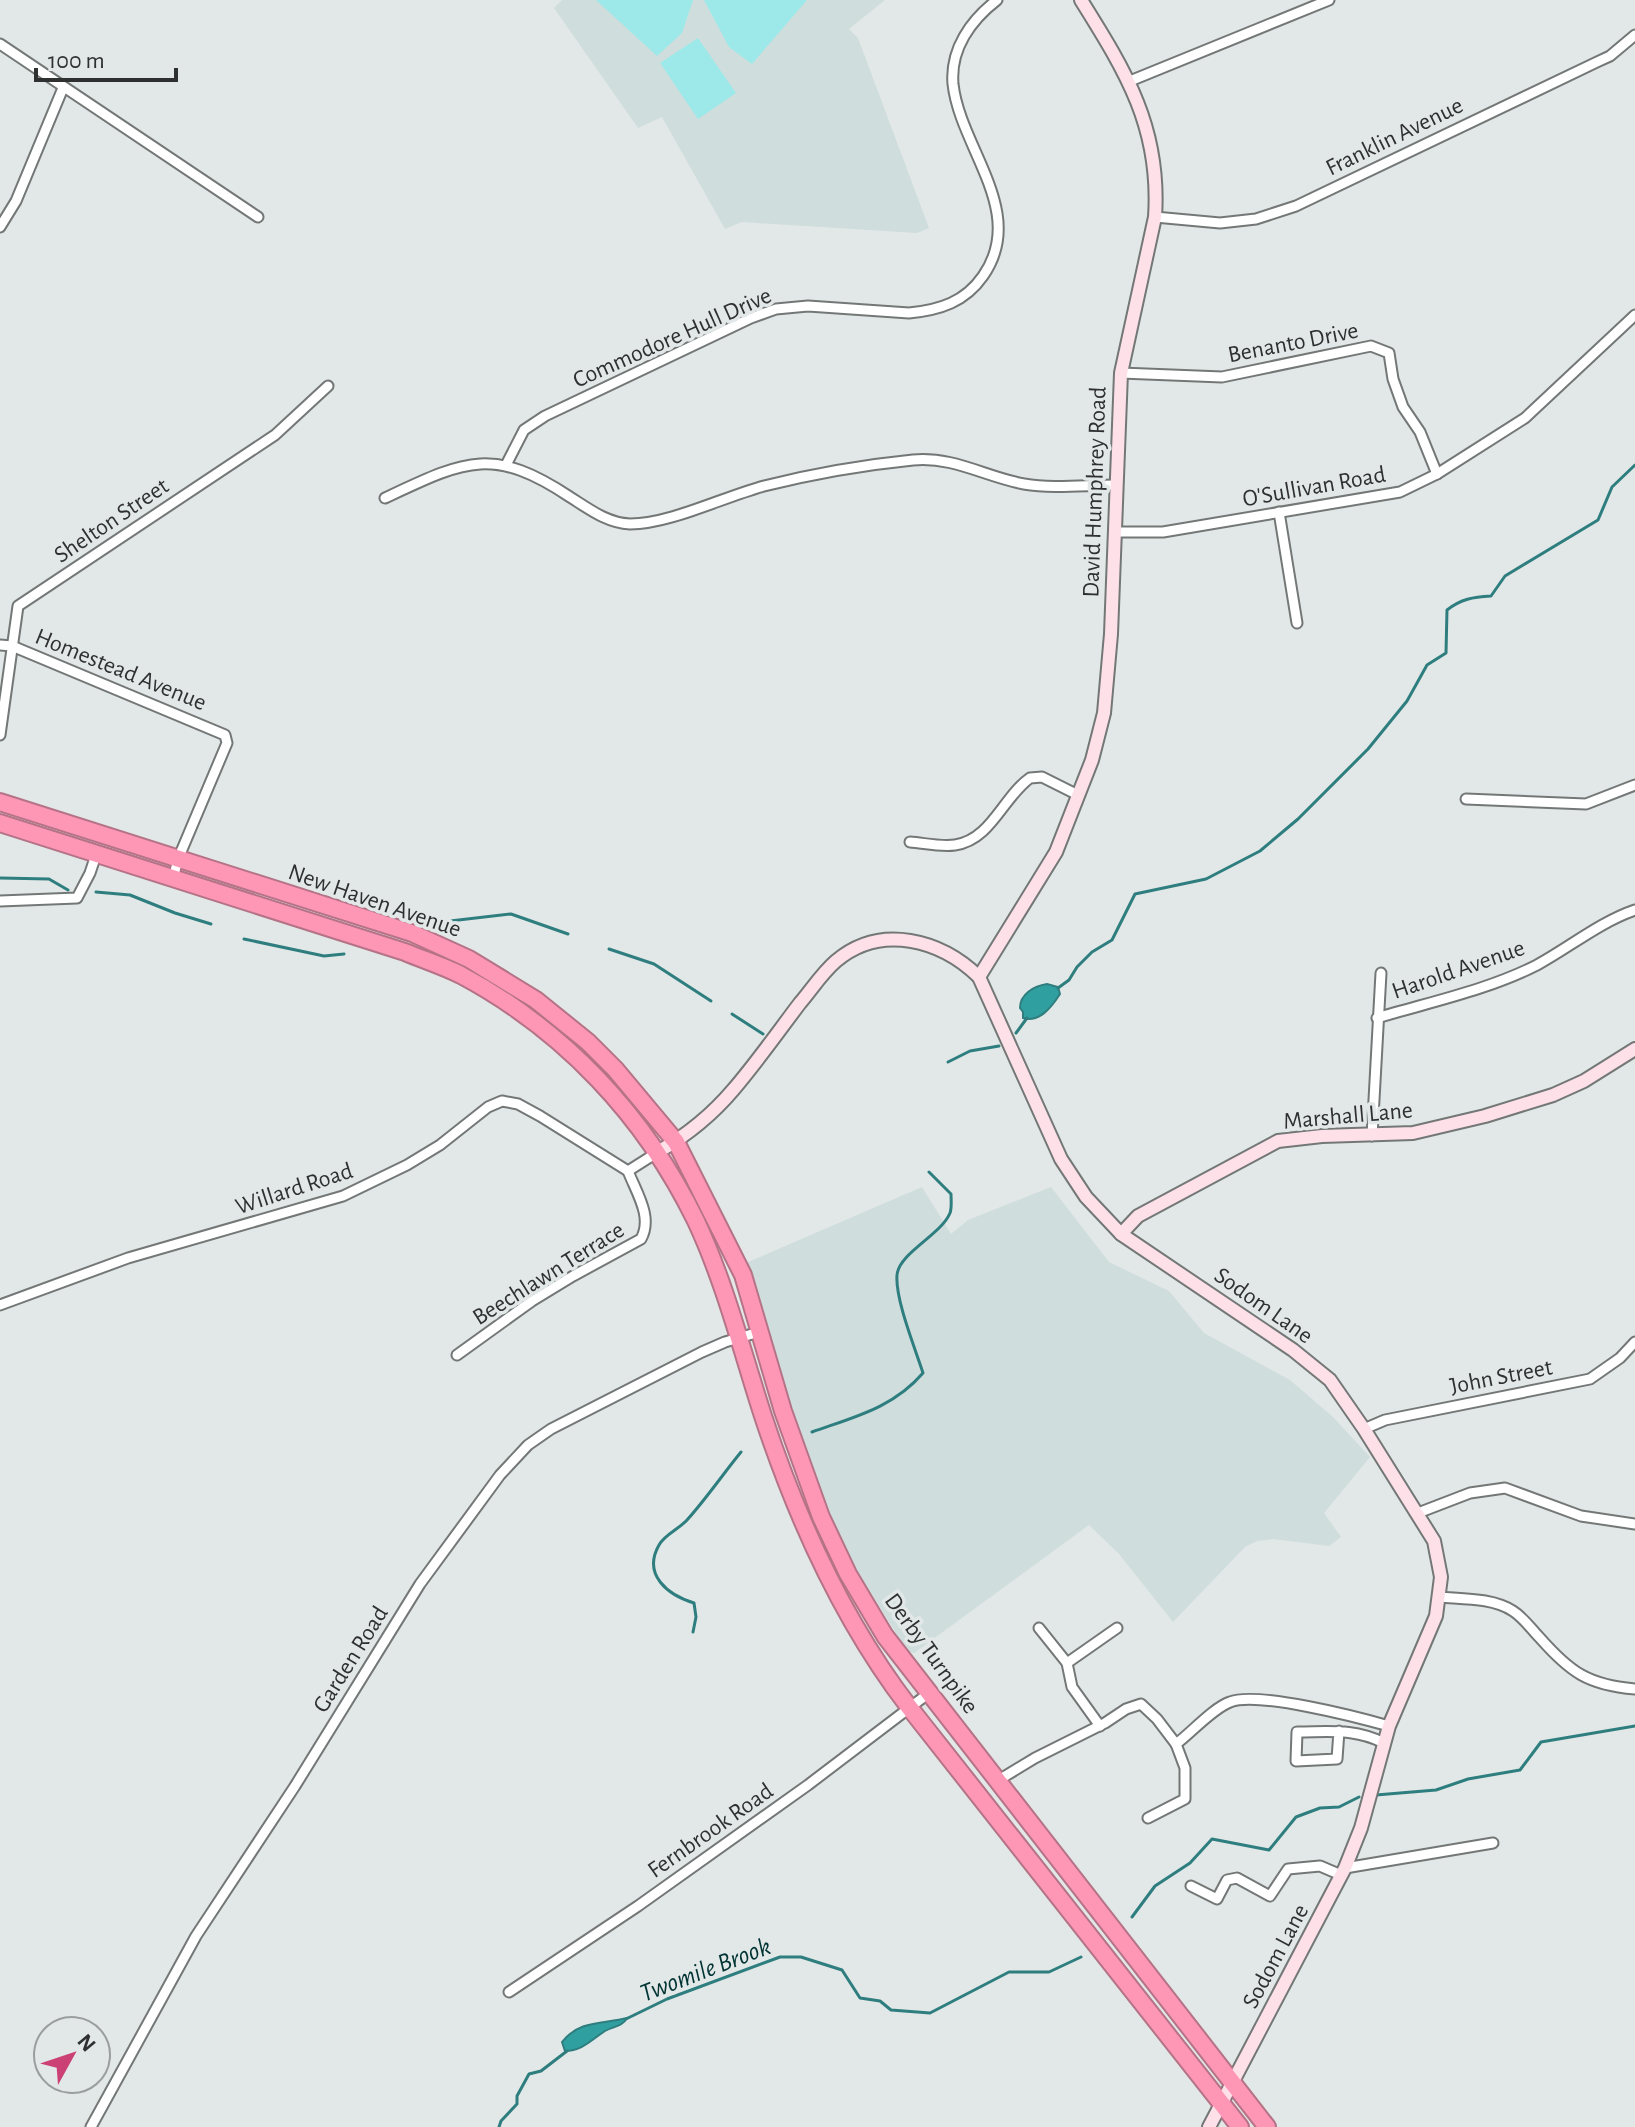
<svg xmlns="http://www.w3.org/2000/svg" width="1635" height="2127" font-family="'Alegreya Sans',sans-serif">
	<rect width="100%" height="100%" fill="#e2e8e7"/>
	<g fill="#cfdddd">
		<path d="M562,0h323l-36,29 9,9 71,190 -12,5 -175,-11 -17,7 -63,-112 -24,11 -84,-120z"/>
		<path d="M922,1187l29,47 17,-14 83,-33 58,75 60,29 35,42 86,47 43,37 37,40 -46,56 17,24 -12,9 -56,-7 -16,2 -12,6 -72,75 -54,-68 -30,-29 -175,128 -7,-2 -49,-79 -31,-60 -15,-40 -66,-209z"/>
	</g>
	<g fill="#9de9e9">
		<path d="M596,0h97l-11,33 -25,23z"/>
		<path d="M704,0h103l-55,64 -23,-17z"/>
		<path d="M698,38l38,55 -38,26 -38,-56z"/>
	</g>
	<g fill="#2f9fa0" stroke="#2f7e7f" stroke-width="2">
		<path d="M1047,984l11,3 2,7c-9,14 -21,29 -37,24v-6l-3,-4c0,-14 14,-22 27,-24z"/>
		<path d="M627,2018c-5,9 -13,8 -22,13 -14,9 -23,20 -40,20l-3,-9c17,-22 41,-18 65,-24z"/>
	</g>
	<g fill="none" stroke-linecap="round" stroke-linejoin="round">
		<g stroke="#2f7e7f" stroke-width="3">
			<path d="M0,878l49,1 19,11"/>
			<path d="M96,892l34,3 45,18 36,11"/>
			<path d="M450,921l61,-7 57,20"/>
			<path d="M244,939l80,17 20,-2"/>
			<path d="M609,949l45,15 57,37"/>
			<path d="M1058,988l11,-8 8,-13 15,-15 20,-12 23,-46 71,-15 54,-28 38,-32 70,-70 39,-48 20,-36 19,-12 1,-43c14,-11 26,-13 44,-14l14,-20 93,-56 14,-33 23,-22"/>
			<path d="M732,1014l31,20"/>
			<path d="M1016,1033l11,-15"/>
			<path d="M948,1062l22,-11 29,-5"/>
			<path d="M812,1432c42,-15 81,-24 111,-59 -8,-25 -28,-74 -26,-98 2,-22 44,-40 53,-62 2,-5 1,-14 1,-19l-22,-22"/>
			<path d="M693,1632l3,-15 -2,-14c-26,-8 -52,-28 -35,-58 5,-10 20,-16 28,-25 19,-21 36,-46 54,-68"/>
			<path d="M1376,1795l60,-5 32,-11 52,-9 21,-28 94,-16"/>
			<path d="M1132,1917l23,-31 35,-23 22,-24 57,11 27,-33 24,-9 19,-1 20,-10"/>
			<path d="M626,2019l41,-20 113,-42h21l41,13 18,28 20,3 11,9 39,3 79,-41h40l32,-15"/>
			<path d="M499,2127l2,-6 16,-17v-8l12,-22 12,-3 26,-20"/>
		</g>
		<g stroke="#737877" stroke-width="13">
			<g id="street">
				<path d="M0,44l258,173"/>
				<path d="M1130,81l199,-81"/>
				<path d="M1155,217l65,6 36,-4 40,-13 301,-144 13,-6 25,-21"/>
				<path d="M0,227l16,-26 47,-113"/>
				<path d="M1121,373l101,4 149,-31 18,7 4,26 10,28 17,25 17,42"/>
				<path d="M506,465l18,-35 21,-14 206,-98 25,-9 32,-3 101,7c31,-3 56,-11 74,-37 45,-64 -23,-128 -30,-192 -3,-35 18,-64 44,-84"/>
				<path d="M385,498c79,-37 107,-53 185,-1 19,12 37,26 60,27 40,0 93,-27 134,-38 48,-12 99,-21 149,-26 40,-4 73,17 111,24 29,5 61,1 91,1"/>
				<path d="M1279,512l18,111"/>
				<path d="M1114,532h49l237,-40 37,-18 88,-56 110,-103"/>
				<path d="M0,645l12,1 213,89 2,8 -49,116 -5,20"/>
				<path d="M0,735l18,-129 257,-171 53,-49"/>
				<path d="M1466,799l120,5 49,-19"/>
				<path d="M910,842c14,1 30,5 45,3 36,-5 48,-48 75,-67l12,-1 36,18"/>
				<path d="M0,901l77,-3 13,-25 7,-21"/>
				<path d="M1377,1018c53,-16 111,-28 160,-53 33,-18 63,-43 98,-55"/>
				<path d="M1372,1136l9,-163"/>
				<path d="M0,1305l128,-47 215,-62 64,-31 33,-20 48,-38 14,-6 16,3 22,12 88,55 30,-19"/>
				<path d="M457,1355l75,-54 41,-25 68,-37c12,-22 -4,-45 -13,-68"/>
				<path d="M1364,1429l21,-9 205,-41 30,-21 15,-16"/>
				<path d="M1418,1513l52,-20 35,-5 76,28 54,8"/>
				<path d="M1440,1597c24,2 53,1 73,14 11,7 18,18 27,27 30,34 48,47 95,51"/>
				<path d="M1039,1628l28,35 5,24 28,39"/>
				<path d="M1067,1663l50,-35"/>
				<path d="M1339,1731l-2,28 -41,2 1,-29c32,0 57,-4 87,11"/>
				<path d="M997,1781l38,-23 70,-35 21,-14 15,-5 16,15 19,25c15,-11 37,-36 54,-42 27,-11 127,15 159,24"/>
				<path d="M1148,1818l37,-19v-31l-9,-24"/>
				<path d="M1345,1868l148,-25"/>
				<path d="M1191,1886l26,13 10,-19 10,-2 33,18 18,-27 32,-3 21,9"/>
				<path d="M509,1992l129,-86 170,-121 121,-92"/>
				<path d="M91,2127l105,-191 99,-150 125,-202 80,-109 28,-30 23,-16 151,-77 23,-10 34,-10"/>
			</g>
		</g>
		<g stroke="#737877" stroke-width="16">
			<g id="secondary">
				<path d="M979,977l77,-125 36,-92 12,-47 7,-79 10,-261 34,-156c6,-89 -29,-145 -74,-217"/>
				<path d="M658,1152c29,-17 53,-36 75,-62 24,-28 45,-58 67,-87 12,-14 22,-30 36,-42 45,-38 105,-21 143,16l82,182 25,38 35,37 172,116 37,30 34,49 70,112 7,36 -5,39 -47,110 -28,102 -16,40 -136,259"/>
				<path d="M1121,1234l17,-18 140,-75 44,-5 91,-3 72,-17 68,-21 31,-14 51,-32"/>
			</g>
		</g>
		<g stroke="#b57387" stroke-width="20">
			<g id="highway">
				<path d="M0,802l412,131 57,26 67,41 52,42 27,27 61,73 67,133 40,136 38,106 27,57 37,62 382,491"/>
				<path d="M0,823l405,129c19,8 38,14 56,23 103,55 184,141 235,246 29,62 46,130 67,195 34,103 79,204 146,291l331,420"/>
			</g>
		</g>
		<use href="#street" stroke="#fff" stroke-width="9"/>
		<use href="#secondary" stroke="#fee0e9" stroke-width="12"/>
		<use href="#highway" stroke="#fd97b5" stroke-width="16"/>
	</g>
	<g text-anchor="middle" stroke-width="7" stroke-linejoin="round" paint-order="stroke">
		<g font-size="24" fill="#2f3131" stroke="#e2e8e7">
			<text transform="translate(1394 136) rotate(-26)" y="8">Franklin Avenue</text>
			<text transform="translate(672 337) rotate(-24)" y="8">Commodore Hull Drive</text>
			<text transform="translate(1293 342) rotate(-11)" y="8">Benanto Drive</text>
			<text transform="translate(1314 486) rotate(-10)" y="8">O'Sullivan Road</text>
			<text transform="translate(1094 492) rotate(-88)" y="8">David Humphrey Road</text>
			<text transform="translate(111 520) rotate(-34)" y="8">Shelton Street</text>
			<text transform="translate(121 669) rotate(22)" y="8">Homestead Avenue</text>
			<text transform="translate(375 900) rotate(19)" y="8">New Haven Avenue</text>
			<text transform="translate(1458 969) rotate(-19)" y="8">Harold Avenue</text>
			<text transform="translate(1348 1115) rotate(-5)" y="8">Marshall Lane</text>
			<text transform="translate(294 1188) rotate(-18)" y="8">Willard Road</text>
			<text transform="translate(548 1273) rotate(-32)" y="8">Beechlawn Terrace</text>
			<text transform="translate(1264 1305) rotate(35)" y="8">Sodom Lane</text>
			<text transform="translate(1501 1376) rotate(-11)" y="8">John Street</text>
			<text transform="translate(932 1653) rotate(54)" y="8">Derby Turnpike</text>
			<text transform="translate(350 1659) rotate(-58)" y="8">Garden Road</text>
			<text transform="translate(710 1830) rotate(-35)" y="8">Fernbrook Road</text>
			<text transform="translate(1275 1956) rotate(-62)" y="8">Sodom Lane</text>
		</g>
		<g font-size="26" font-style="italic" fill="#003334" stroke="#e2e8e7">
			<text transform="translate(705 1969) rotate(-21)" y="9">Twomile Brook</text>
		</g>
	</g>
	<g transform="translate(72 2055) rotate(50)"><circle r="38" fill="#e2e8e7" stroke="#9a9f9e" stroke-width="2"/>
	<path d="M0-6L14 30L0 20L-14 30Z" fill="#cb4075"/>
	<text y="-12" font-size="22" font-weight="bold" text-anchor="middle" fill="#2f3131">N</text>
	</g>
	<path d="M36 68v12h140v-12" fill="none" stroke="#2f3131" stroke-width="4"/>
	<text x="48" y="68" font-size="24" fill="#2f3131" stroke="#e2e8e7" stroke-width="6" paint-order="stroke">100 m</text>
</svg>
